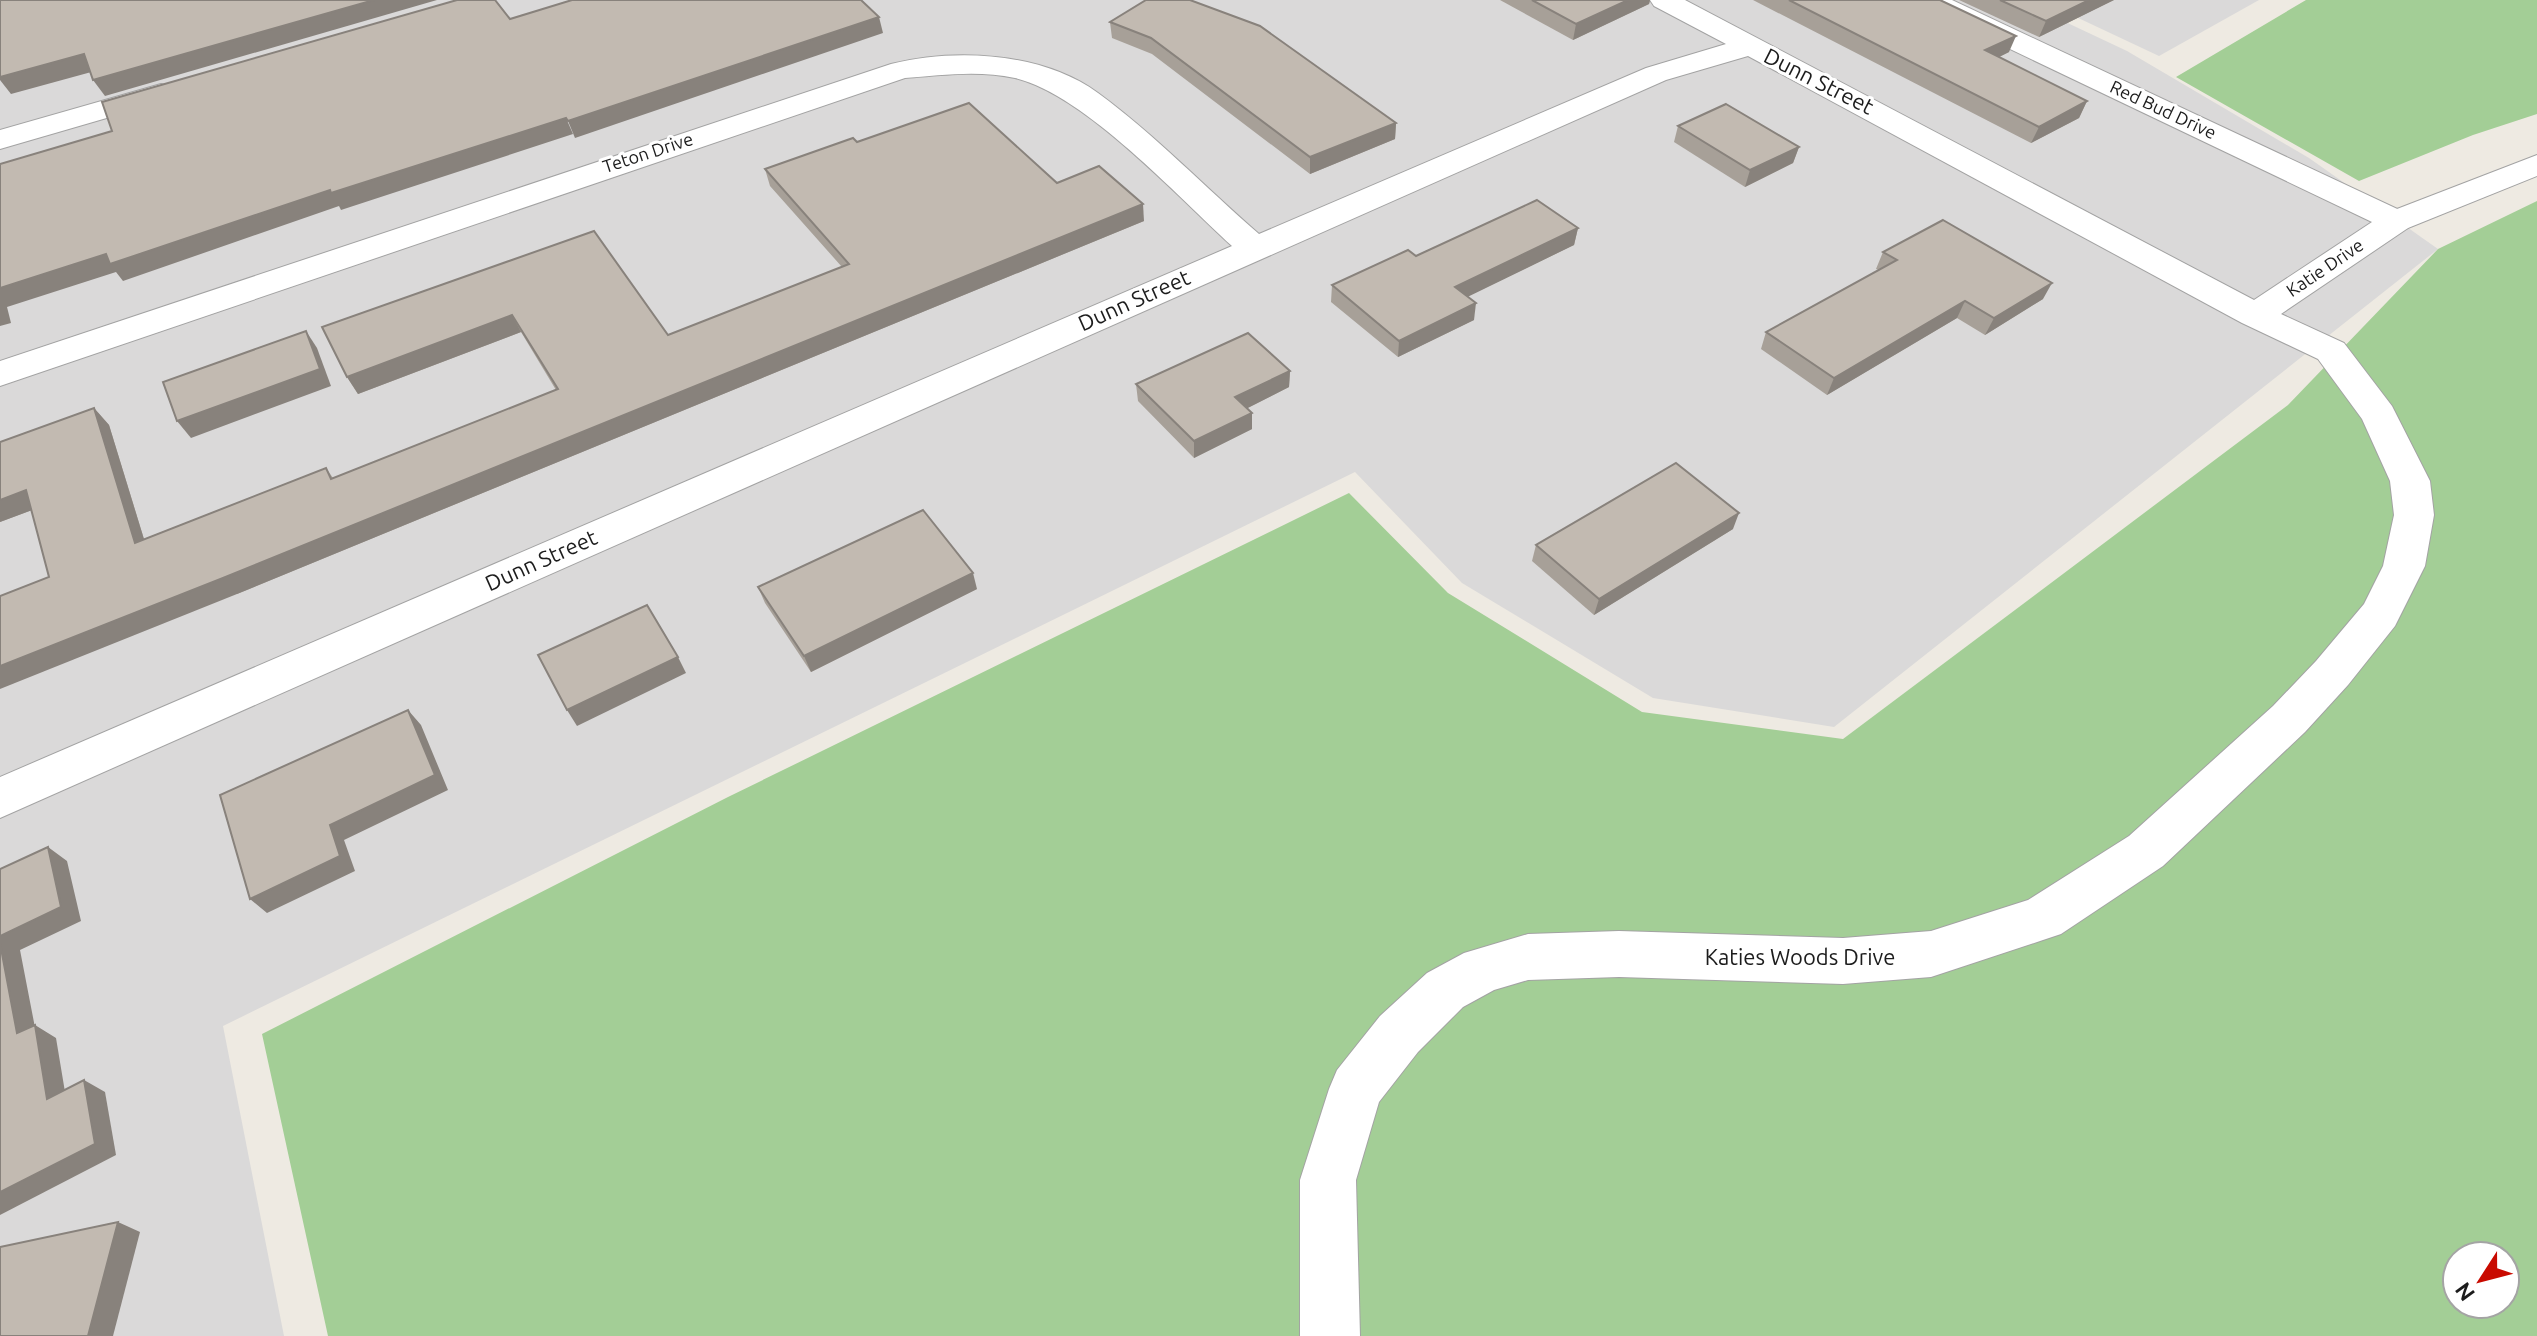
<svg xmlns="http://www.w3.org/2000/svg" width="2537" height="1336" font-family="Ubuntu,sans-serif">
	<rect width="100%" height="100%" fill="#eeeae2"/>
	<g fill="#dad9d9">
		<path d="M0,0h2019l108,51 182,107 129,91 -604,478 -181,-29 -191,-115 -107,-111 -1132,554 61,310h-284z"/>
		<path d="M2040,0h219l-100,56z"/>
	</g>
	<g fill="#a3ce96" fill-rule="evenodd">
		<path d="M2306,0h231v114l-64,21 -114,46 -183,-104z"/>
		<path d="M2537,201v1135h-2209l-66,-302 466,-237 621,-304 99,100 194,119 201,27 445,-334 150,-156zM2457,1256h48v48h-48z"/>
	</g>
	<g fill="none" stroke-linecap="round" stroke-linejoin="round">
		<g stroke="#a3a3a3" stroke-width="2">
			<g id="minor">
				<path d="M1650,0h35l569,300 118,-78 -452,-216 -4,-6h36l456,214 5,7 -5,7 -127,86 63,29 48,63 38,75 4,34 -9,51 -30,60 -47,59 -43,47 -142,134 -102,68 -18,6 -112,37 -88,7 -224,-7 -91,3 -34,10 -31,17 -45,45 -39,50 -23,78 4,156h-60v-156l29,-91 8,-19 43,-54 47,-43 37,-20 64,-19 91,-3 224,7 88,-7 97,-31 101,-64 144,-130 43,-45 48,-57 19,-38 11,-51 -4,-34 -28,-62 -44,-60 -76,-36 -494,-267 -82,24 -1666,738v-41l1232,-531c-55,-50 -147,-151 -217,-168 -36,-8 -74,-3 -110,0l-905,308v-25l891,-297c64,-16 151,-12 207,29 56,41 108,95 161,141l387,-166 80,-24 -72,-38z"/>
				<path d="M161,84l11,3 4,6 -4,6 -172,50v-19z"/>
			</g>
		</g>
		<g stroke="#a3a3a3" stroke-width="2">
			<path id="tertiary" d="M2537,155v21l-129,52 -12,3 -12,-3 -5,-7 5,-7z"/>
		</g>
		<use href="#minor" fill="#fff" fill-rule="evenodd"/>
		<use href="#tertiary" fill="#fff" fill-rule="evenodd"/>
	</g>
	<g fill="#a7a098">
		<path d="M1500,0h150l-1,4 -76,36z"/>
		<path d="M1753,0h187l69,52 -10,5 88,44 -8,17 -48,25z"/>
		<path d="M1959,0h155l-75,37z"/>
		<path d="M1110,22l286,101 -1,16 -85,35 -158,-120 -40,-16z"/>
		<path d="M1678,126l121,21 -6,16 -48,24 -71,-45z"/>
		<path d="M857,142l200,41 87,38 -907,373 -188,-17 -17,-67 -32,12v-80l94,-34 15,17 35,114 182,-71 7,10 223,-88 -35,-58 -163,62 -11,-17 247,-146 74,104 174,-68 -72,-81 -5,-17z"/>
		<path d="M1578,228l-4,17 -106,51 6,24 -76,37 -67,-55 1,-17z"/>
		<path d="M1883,252l160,47 -58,36 -28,-17 -130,77 -66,-46 5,-17 113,-62 -3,-1z"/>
		<path d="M1290,371l-1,16 -42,21 5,21 -58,29 -56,-57 -2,-17z"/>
		<path d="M1733,529l-139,86 -62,-54 4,-16z"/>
		<path d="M758,587l219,2 -166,83 -46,-69z"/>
	</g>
	<g fill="#88827c">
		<path d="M374,0h63l-332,96 -12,-16z"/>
		<path d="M1628,0h22l-1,4 -76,36 3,-16z"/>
		<path d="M2089,0h25l-75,37 7,-16z"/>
		<path d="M879,17l4,16 -308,105 -7,-17z"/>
		<path d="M2016,36l-7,16 -30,15 6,-17z"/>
		<path d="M84,54l11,17 -84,23 -11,-14v-3z"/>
		<path d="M2087,101l-8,17 -48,25 8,-16z"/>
		<path d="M566,118l7,16 -232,76 -2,-4 -216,75 -7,-9 -109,35 4,16 -11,3v-38l106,-34 224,-64z"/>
		<path d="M1396,123l-1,16 -85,35v-17z"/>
		<path d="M1799,147l-6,16 -48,24 5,-17z"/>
		<path d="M1143,204l1,17 -907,373 -237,95v-23z"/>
		<path d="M1578,228l-4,17 -121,59 2,-17z"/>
		<path d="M2052,283l-9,16 -58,36 9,-17z"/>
		<path d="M1965,301l-8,17 -130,77 7,-17z"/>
		<path d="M1476,303l-2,17 -76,37 1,-16z"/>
		<path d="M512,315l9,17 -163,62 -11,-17z"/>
		<path d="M306,331l11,17 14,38 -140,52 -14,-17z"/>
		<path d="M1290,371l-1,16 -53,27 -1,-17z"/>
		<path d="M94,408l15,17 41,134 -15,-16z"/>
		<path d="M1252,413v16l-58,29v-17z"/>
		<path d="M26,490l17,16 -43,16v-22z"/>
		<path d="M1739,513l-6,16 -139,86 5,-16z"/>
		<path d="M973,573l4,16 -166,83 -7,-16z"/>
		<path d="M678,657l8,16 -109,53 -10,-16z"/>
		<path d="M408,710l13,15 27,65 -104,50 11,31 -88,42 -17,-14z"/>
		<path d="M48,847l19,14 14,60 -61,29 17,88 -2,-13 21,13 12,72 -21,-11 -30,-66 -17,-90v-7z"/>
		<path d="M84,1080l21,12 11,63 -116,60v-23z"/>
		<path d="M118,1222l22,10 -27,104h-25z"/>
	</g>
	<g fill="#c2bab1" stroke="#88827c" stroke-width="2">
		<path d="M0,0h374l-281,80 -9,-26 -84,23z"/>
		<path d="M457,0h38l15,19 62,-19h289l18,17 -311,104 -2,-3 -235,75 -1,-3 -220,74 -4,-10 -106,34v-124l112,-33 -10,-29z"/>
		<path d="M1146,0h44l70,26 136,97 -86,34 -159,-119 -41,-16z"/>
		<path d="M1532,0h96l-52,24z"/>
		<path d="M1789,0h151l76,36 -31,14 102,51 -48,26z"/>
		<path d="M2000,0h89l-43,21z"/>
		<path d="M969,103l88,80 42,-17 44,38 -920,374 -223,88v-70l49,-19 -23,-87 -26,10v-58l94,-34 41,135 191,-75 5,11 227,-90 -46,-74 -165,62 -25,-50 272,-96 74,104 181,-71 -84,-95 88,-31 4,4z"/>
		<path d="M1726,104l73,43 -49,23 -72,-44z"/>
		<path d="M1537,200l41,28 -123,59 21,16 -77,38 -67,-56 76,-35 8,6z"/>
		<path d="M1943,220l109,63 -58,35 -29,-17 -131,77 -68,-46 131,-72 -14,-8z"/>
		<path d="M306,331l14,38 -143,52 -14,-39z"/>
		<path d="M1248,333l42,38 -55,26 17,16 -58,28 -58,-57z"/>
		<path d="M1676,463l63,50 -140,86 -63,-54z"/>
		<path d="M923,510l50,63 -169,83 -46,-69z"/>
		<path d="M647,605l31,52 -111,53 -29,-55z"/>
		<path d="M408,710l27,65 -105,50 10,31 -90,43 -30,-104z"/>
		<path d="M48,847l13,60 -61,29v-67z"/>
		<path d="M0,943l17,90 18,-8 12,74 37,-19 11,64 -95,48z"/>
		<path d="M118,1222l-30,114h-88v-89z"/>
	</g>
	<g text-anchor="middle" stroke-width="6" stroke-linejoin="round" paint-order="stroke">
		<g font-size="18" fill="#1c1c1c" stroke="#fff">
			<text transform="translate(2163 110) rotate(25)" y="6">Red Bud Drive</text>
			<text transform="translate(648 153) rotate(-18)" y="6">Teton Drive</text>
			<text transform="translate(2325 268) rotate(-34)" y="6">Katie Drive</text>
		</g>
		<g font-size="22" fill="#1c1c1c" stroke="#fff">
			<text transform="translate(1819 81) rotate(27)" y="8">Dunn Street</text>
			<text transform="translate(1134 300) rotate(-24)" y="8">Dunn Street</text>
			<text transform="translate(541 560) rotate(-24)" y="8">Dunn Street</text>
			<text x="1800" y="965">Katies Woods Drive</text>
		</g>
	</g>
	<g transform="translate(2481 1280) rotate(234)"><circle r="38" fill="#ffffff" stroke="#a4a4a4" stroke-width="2"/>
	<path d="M0-6L14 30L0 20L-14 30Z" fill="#c90a00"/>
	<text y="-12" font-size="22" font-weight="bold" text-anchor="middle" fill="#1c1c1c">N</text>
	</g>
</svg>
